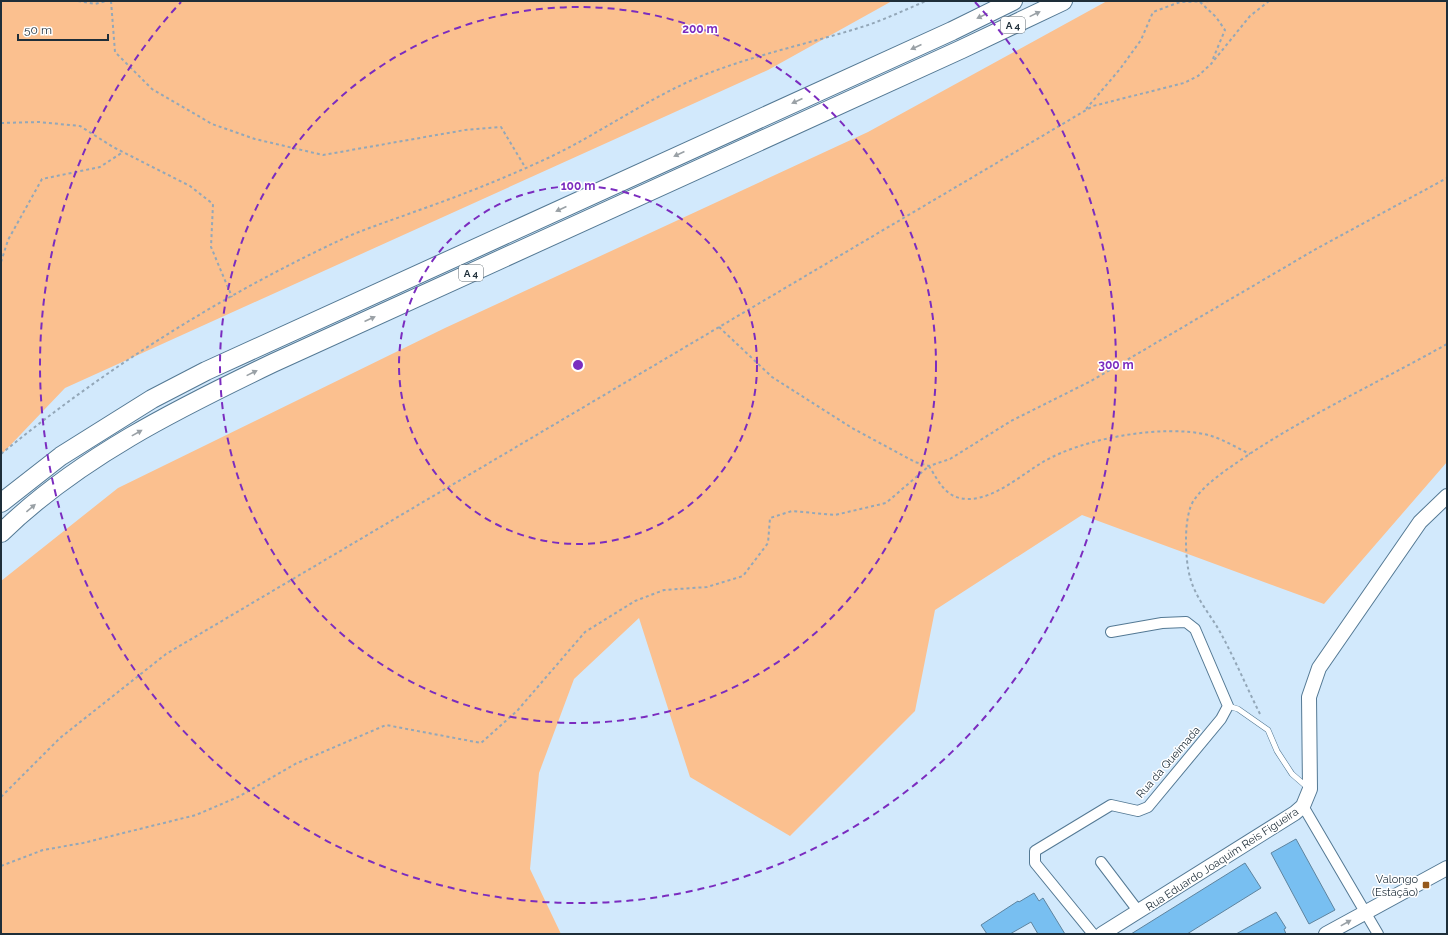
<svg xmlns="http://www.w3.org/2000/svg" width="1448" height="935" font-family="Raleway,sans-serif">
	<rect width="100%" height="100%" fill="#d2e9fc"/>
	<g fill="#fbc08f">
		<path d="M1,1h891l-124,69 -703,318 -64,67z"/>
		<path d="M1107,1h340v461l-123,142 -242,-89 -147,95 -20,101 -125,125 -100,-59 -51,-159 -65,61 -35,94 -9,96 31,65h-560v-353l117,-93 327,-160 423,-196z"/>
	</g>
	<g fill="#78bff1" stroke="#5e849f">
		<path d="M1296,839l39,71 -26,14 -38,-71z"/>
		<path d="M1245,863l16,25 -74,46h-56z"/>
		<path d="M1034,893l5,8 4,-3 22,36h-27l-7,-12 -21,12h-23l-6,-9 37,-24 1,1z"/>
		<path d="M1276,912l10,16 -2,1 2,5h-50z"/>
	</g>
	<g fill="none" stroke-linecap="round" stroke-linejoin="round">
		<g stroke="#547994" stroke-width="6">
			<path id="lane" d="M1228,706l10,3 30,21 9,21 15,23 15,13"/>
		</g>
		<g stroke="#547994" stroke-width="12">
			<g id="street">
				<path d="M1303,806l75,128"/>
				<path d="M1101,862l38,50"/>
				<path d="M1093,934l-58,-71v-12l76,-46 27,6 10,-4 73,-88 7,-13 -33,-77 -9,-7 -24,1 -51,9"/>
			</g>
		</g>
		<g stroke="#547994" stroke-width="16">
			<g id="secondary">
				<path d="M1102,934l193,-121 8,-7 7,-17 -1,-92 10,-29 101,-146 27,-26"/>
				<path d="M1326,934l121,-66"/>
			</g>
		</g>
		<g stroke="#547994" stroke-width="20">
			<g id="highway">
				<path d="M1,503l60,-47 91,-57 54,-28 746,-340 61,-30"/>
				<path d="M1,533c77,-75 176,-124 272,-170l689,-314 101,-48"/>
			</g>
		</g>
		<g stroke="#93a7b8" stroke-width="2" stroke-dasharray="3 3" stroke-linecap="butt">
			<path d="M78,1l17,3 12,-3"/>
			<path d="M111,1l4,51 37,37 60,35 43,15 68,16 142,-25 36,-3 24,40"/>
			<path d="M1200,2l16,15 9,13 -13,31"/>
			<path d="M1086,109l34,-40 21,-29 12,-28 27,-10 33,-1"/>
			<path d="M1,123l38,-1 41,4 33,21 77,39 23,18 -2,43 21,50"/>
			<path d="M1,262l7,-22 34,-61 58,-12 23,-15"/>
			<path d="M719,327l53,50 80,51 63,34 14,4 21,-7 61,-38 80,-40 225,-132 131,-71"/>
			<path d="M1,454c106,-87 224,-161 348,-218 24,-10 49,-18 73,-27 43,-15 85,-32 126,-51 55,-26 104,-63 161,-85 52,-20 107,-31 159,-48 20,-7 39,-16 58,-24"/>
			<path d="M1260,714c-14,-28 -26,-57 -41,-84 -10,-17 -24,-33 -29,-53 -5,-17 -7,-61 4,-77 14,-20 40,-35 60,-49 62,-40 129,-71 193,-107"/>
			<path d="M1,797l59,-59 106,-84 927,-548 91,-23 14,-7 13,-12 39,-48 19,-15"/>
			<path d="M1,866l42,-16 40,-7 113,-28 42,-18 57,-33 91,-39 95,18 36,-32 68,-79 50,-31 29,-11 43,-3 36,-11 25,-33 2,-25 22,-7 43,4 51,-12 43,-37c10,16 17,33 39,33 27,0 53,-24 75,-37 40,-24 121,-38 165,-27 15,4 29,13 42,19"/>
		</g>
		<use href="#lane" stroke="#fff" stroke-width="5"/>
		<use href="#street" stroke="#fff" stroke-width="10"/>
		<use href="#secondary" stroke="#fff" stroke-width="14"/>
		<use href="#highway" stroke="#fff" stroke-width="18"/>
	</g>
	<defs><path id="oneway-solid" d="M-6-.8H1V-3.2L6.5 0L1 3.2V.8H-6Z"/></defs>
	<g fill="#9aa1a6">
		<use href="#oneway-solid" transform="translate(1035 14) rotate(-26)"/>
		<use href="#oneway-solid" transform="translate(982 16) rotate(154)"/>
		<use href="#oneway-solid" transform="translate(916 47) rotate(156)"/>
		<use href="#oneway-solid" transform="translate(797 101) rotate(156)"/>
		<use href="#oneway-solid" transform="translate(679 154) rotate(155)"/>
		<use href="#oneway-solid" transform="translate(561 209) rotate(155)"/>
		<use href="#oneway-solid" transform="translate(370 319) rotate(-24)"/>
		<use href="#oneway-solid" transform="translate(252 373) rotate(-26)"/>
		<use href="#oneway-solid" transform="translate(137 433) rotate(-29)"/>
		<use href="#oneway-solid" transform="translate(31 508) rotate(-40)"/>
		<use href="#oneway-solid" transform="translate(1346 923) rotate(-29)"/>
	</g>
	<g fill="none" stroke="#7b2cbf" stroke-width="2" stroke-dasharray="7 5">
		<circle cx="578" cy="365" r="179"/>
		<circle cx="578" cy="365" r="358"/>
		<path d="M975 2A538 538 0 1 1 181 2"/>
	</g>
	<rect fill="#95591c" stroke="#fff" stroke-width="1.5" x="1422" y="881" width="8" height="8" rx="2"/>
	<g text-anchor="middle" stroke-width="3" stroke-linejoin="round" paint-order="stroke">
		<g fill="#fff" stroke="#626d74" stroke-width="1">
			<rect x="1001" y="17" width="24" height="16" rx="3"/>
			<rect x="459" y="265" width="24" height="16" rx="3"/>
		</g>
		<g font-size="10" font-weight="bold" fill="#1e2e39">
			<text x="1013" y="29">A 4</text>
			<text x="471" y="277">A 4</text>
		</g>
		<g font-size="11" fill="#1e2e39" stroke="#fff">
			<text transform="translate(1168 762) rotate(-49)" y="4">Rua da Queimada</text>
			<text transform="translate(1222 859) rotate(-33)" y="4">Rua Eduardo Joaquim Reis Figueira</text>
		</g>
		<g font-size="11" fill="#1e2e39" stroke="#fff" text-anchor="end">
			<text x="1418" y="883">Valongo<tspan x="1418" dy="13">(Estação)</tspan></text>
		</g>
	</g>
	<circle cx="578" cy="365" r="6" fill="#7b2cbf" stroke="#fff" stroke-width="2"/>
	<g font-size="12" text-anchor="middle" font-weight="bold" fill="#7b2cbf" stroke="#fff" stroke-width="3" stroke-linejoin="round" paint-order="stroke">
		<text x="700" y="33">200 m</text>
		<text x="578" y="190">100 m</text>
		<text x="1116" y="369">300 m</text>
	</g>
	<rect width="1448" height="935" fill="none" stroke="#1e2e39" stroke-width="4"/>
	<path d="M18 34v6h90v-6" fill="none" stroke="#1e2e39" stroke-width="2"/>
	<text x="24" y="34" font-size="12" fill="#1e2e39" stroke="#ffffff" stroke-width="3" paint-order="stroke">50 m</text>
</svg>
